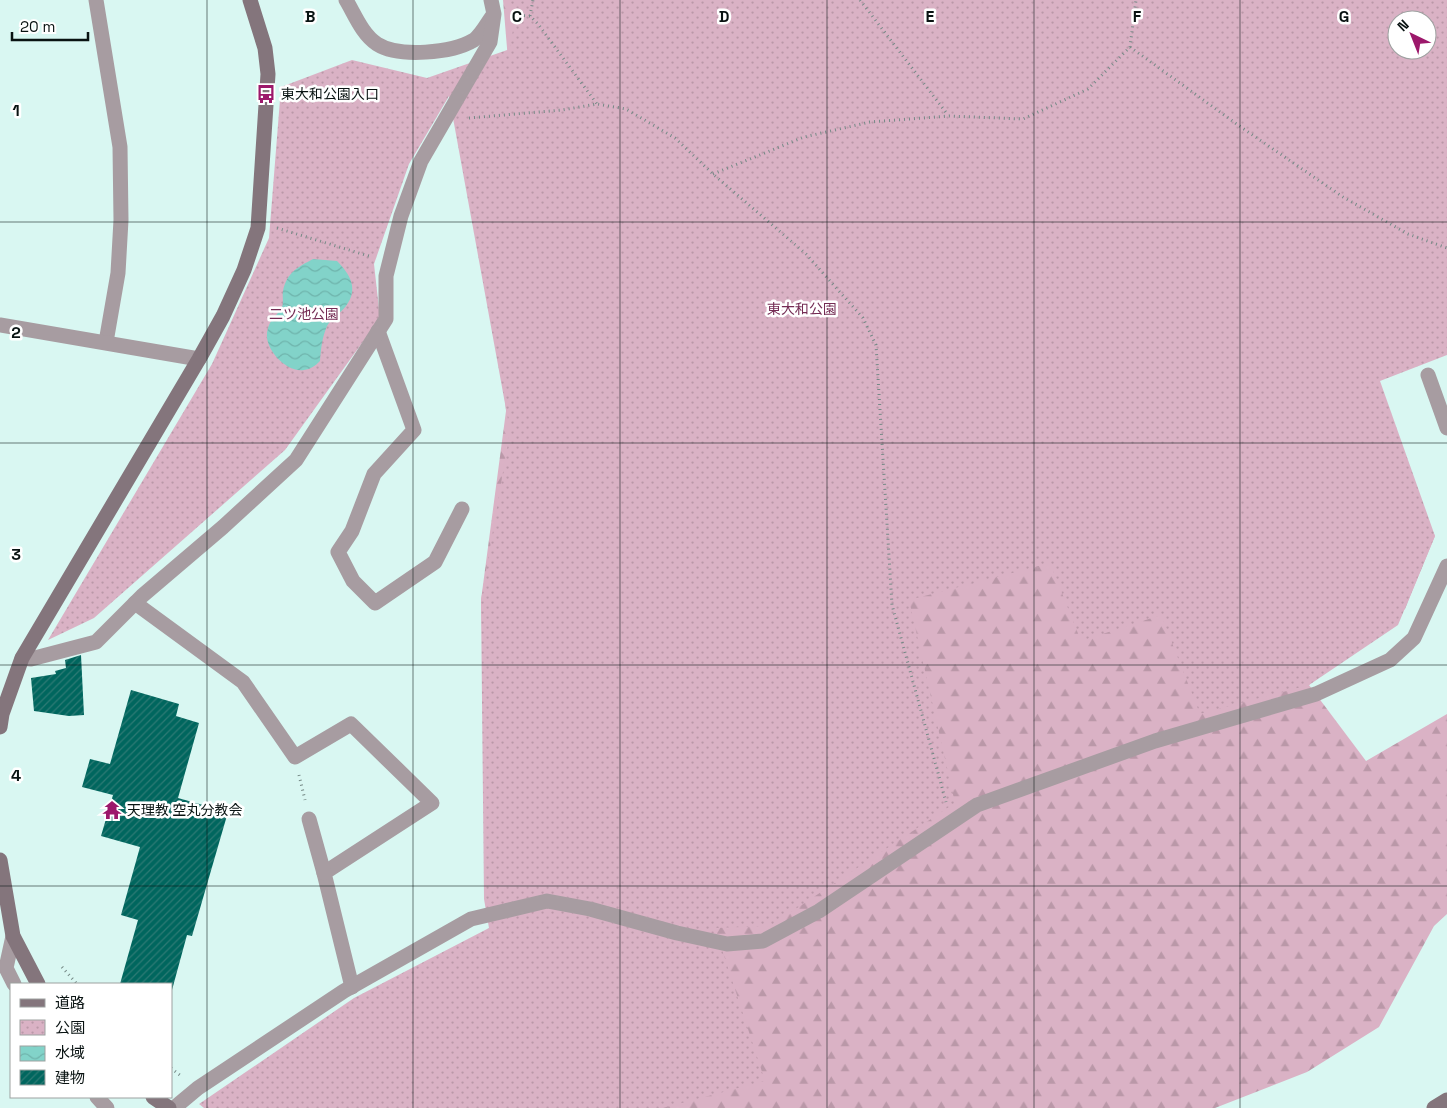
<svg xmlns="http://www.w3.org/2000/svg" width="1447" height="1108" font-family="'Space Grotesk','Noto Sans JP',sans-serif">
	<defs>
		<pattern id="forest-firs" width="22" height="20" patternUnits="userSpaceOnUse" patternTransform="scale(1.25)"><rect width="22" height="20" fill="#dab2c5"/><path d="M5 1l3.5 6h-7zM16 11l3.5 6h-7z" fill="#ba98a8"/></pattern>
		<pattern id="park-dots" width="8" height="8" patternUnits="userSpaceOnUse" patternTransform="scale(1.25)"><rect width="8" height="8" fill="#dab2c5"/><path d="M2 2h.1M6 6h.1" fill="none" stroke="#ba98a8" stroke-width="1.8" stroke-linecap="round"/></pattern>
		<pattern id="water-waves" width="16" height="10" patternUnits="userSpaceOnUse" patternTransform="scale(1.25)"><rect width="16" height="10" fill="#82d3c9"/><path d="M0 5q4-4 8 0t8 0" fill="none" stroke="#6fb4ac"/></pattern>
		<pattern id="building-hatch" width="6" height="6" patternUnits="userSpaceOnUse" patternTransform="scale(1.25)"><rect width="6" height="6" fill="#00665e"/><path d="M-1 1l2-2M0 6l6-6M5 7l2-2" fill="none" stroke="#2d7a74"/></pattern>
	</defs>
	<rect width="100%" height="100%" fill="#d9f7f2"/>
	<path fill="url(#forest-firs)" fill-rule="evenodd" d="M503,0h944l-88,381 76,155 -30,73 -96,76 57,76 81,-47v200l-13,12 -55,101 -72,45 -92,36h-879l156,-165 -11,-343 25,-189 -25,-237 28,-102zM1397,20h30v30h-30z"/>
	<path fill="url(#park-dots)" fill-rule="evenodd" d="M507,0h940v355l-67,26 55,155 -37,89 -89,60 -109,29 -39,-99 -80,26 -31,-78 -141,37 46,203 -185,123 -55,2 50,153 -102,27h-459l-5,-4 155,-106 135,-70 -5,-29 -3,-299 29,-169 -61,-335 -40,68 -35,100 -13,-3 13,3 6,54 -95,132 -191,168 -46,22 164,-276 57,-126 12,-151 71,-27 75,18 83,-29 5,-33zM1397,20h30v30h-30z"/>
	<path fill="url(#water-waves)" d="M313,259l24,2c13,13 22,28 9,45 -5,7 -15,12 -19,20 -5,12 -6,22 -7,35 -5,5 -9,8 -16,9 -17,3 -39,-20 -37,-37 3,-16 9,-15 15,-26 2,-4 0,-11 1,-16 4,-19 15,-24 30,-32z"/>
	<g fill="url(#building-hatch)">
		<path d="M81,655l3,60 -15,1 -35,-5 -3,-33 25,-4 -1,-3 11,-3 -1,-8z"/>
		<path d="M131,690l48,14 -3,12 23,7 -21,75 50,14 -36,124 -5,-1 -15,55 -1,-6h-51l18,-64 -17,-5 19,-68 -39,-11 12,-41 -31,-8 8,-28 20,5z"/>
	</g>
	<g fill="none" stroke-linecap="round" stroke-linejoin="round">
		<g stroke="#758986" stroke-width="3" stroke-dasharray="1 4" stroke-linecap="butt">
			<path d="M860,0l88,115"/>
			<path d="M514,15l16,1 8,8 59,80"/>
			<path d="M530,16l3,-16"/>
			<path d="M1130,47l108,78 105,72 65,37 39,14"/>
			<path d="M469,118l93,-8 35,-6 29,5 49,29 38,36 93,80 57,64 13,27 16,260 54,197"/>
			<path d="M713,174l91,-37 66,-15 79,-6 74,3 65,-30 42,-42 6,-47"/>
			<path d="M277,228l95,29"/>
			<path d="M299,775l6,25"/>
			<path d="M62,967l15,17"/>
			<path d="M171,1068l10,8"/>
		</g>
		<g stroke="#a79ca1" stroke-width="15">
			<path d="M96,0l24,147 1,73 -3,53 -12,69"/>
			<path d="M346,0c9,15 16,34 31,44 22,14 75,9 97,-4 7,-5 14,-18 19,-25"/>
			<path d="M0,325l199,34"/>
			<path d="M378,331l36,99 -40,44 -22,57 -14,21 15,29 22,22 60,-41 27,-53"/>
			<path d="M1428,375l19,53"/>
			<path d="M135,603l108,79 52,75 56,-33 81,79 -108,70 28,114"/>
			<path d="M22,658l9,1 65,-17 46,-46 81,-69 73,-67 90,-141v-43l15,-60 20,-55 69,-119 4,-28 -3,-14"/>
			<path d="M309,819l15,54"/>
			<path d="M13,936l-7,32 8,16"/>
			<path d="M97,1097l10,11"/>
			<path d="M174,1108l24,-20 146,-97 127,-72 76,-18 43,8 87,24 50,11 36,-3 56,-30 158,-106 178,-64 161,-47 74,-34 24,-22 33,-72"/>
		</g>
		<g stroke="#84757c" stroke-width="15">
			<path d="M0,727l2,-13 20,-56 177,-299 24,-43 21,-46 14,-42 10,-154 -3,-26 -15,-48"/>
			<path d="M0,860l13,76 25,48"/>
			<path d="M153,1097l16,11"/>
			<path d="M1434,1108l13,-8"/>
		</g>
	</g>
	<path fill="none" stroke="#091312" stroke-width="1" stroke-opacity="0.55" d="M207,0v1108M413,0v1108M620,0v1108M827,0v1108M1034,0v1108M1240,0v1108M0,222h1447M0,443h1447M0,665h1447M0,886h1447"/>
	<defs>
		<g id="bus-bare" transform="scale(1.5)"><path d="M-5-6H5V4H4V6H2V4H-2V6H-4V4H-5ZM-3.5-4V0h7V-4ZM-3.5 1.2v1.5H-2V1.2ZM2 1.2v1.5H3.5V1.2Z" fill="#9c186b" stroke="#fff" stroke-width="2.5" paint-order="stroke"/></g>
		<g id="temple-bare" transform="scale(1.5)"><path d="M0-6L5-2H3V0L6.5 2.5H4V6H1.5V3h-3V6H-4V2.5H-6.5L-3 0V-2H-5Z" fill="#9c186b" stroke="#fff" stroke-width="2.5" paint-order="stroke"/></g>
	</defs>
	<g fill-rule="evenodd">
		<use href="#bus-bare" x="266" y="94"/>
		<use href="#temple-bare" x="112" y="810"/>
	</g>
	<g text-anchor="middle" stroke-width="5" stroke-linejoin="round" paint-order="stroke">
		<g font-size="14" fill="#091312" stroke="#fff" text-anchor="start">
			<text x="281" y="99">東大和公園入口</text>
			<text x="127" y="815">天理教 空丸分教会</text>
		</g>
		<g font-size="14" fill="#742c54" stroke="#fff">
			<text x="802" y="314">東大和公園</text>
			<text x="304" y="319">二ツ池公園</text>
		</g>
	</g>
	<g font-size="16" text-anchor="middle" font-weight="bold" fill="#091312" stroke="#fff" stroke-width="5" stroke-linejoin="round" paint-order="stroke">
		<text x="310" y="22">B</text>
		<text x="517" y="22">C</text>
		<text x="724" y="22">D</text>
		<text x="930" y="22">E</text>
		<text x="1137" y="22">F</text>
		<text x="1344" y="22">G</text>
		<text x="16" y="116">1</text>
		<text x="16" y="338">2</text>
		<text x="16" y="560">3</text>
		<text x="16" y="781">4</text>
	</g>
	<rect x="10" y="983" width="162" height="115" fill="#ffffff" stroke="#9da1a0"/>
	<rect x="20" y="999" width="25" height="8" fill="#84757c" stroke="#9da1a0"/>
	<text x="55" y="1008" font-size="15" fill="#091312">道路</text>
	<rect x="20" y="1020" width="25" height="15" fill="url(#park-dots)" stroke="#9da1a0"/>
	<text x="55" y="1033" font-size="15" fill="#091312">公園</text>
	<rect x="20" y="1046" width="25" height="15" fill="url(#water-waves)" stroke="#9da1a0"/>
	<text x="55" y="1058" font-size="15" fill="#091312">水域</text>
	<rect x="20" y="1070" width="25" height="15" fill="url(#building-hatch)" stroke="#9da1a0"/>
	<text x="55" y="1083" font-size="15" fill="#091312">建物</text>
	<g transform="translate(1412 35) rotate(317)"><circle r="24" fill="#ffffff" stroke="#9da1a0"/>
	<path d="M0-4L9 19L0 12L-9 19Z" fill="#9c186b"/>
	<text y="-8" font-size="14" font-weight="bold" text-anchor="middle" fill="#091312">N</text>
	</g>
	<path d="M12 32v8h76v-8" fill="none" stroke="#091312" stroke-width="2.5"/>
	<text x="20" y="32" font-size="15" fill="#091312" stroke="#ffffff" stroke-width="4" paint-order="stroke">20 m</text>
</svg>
